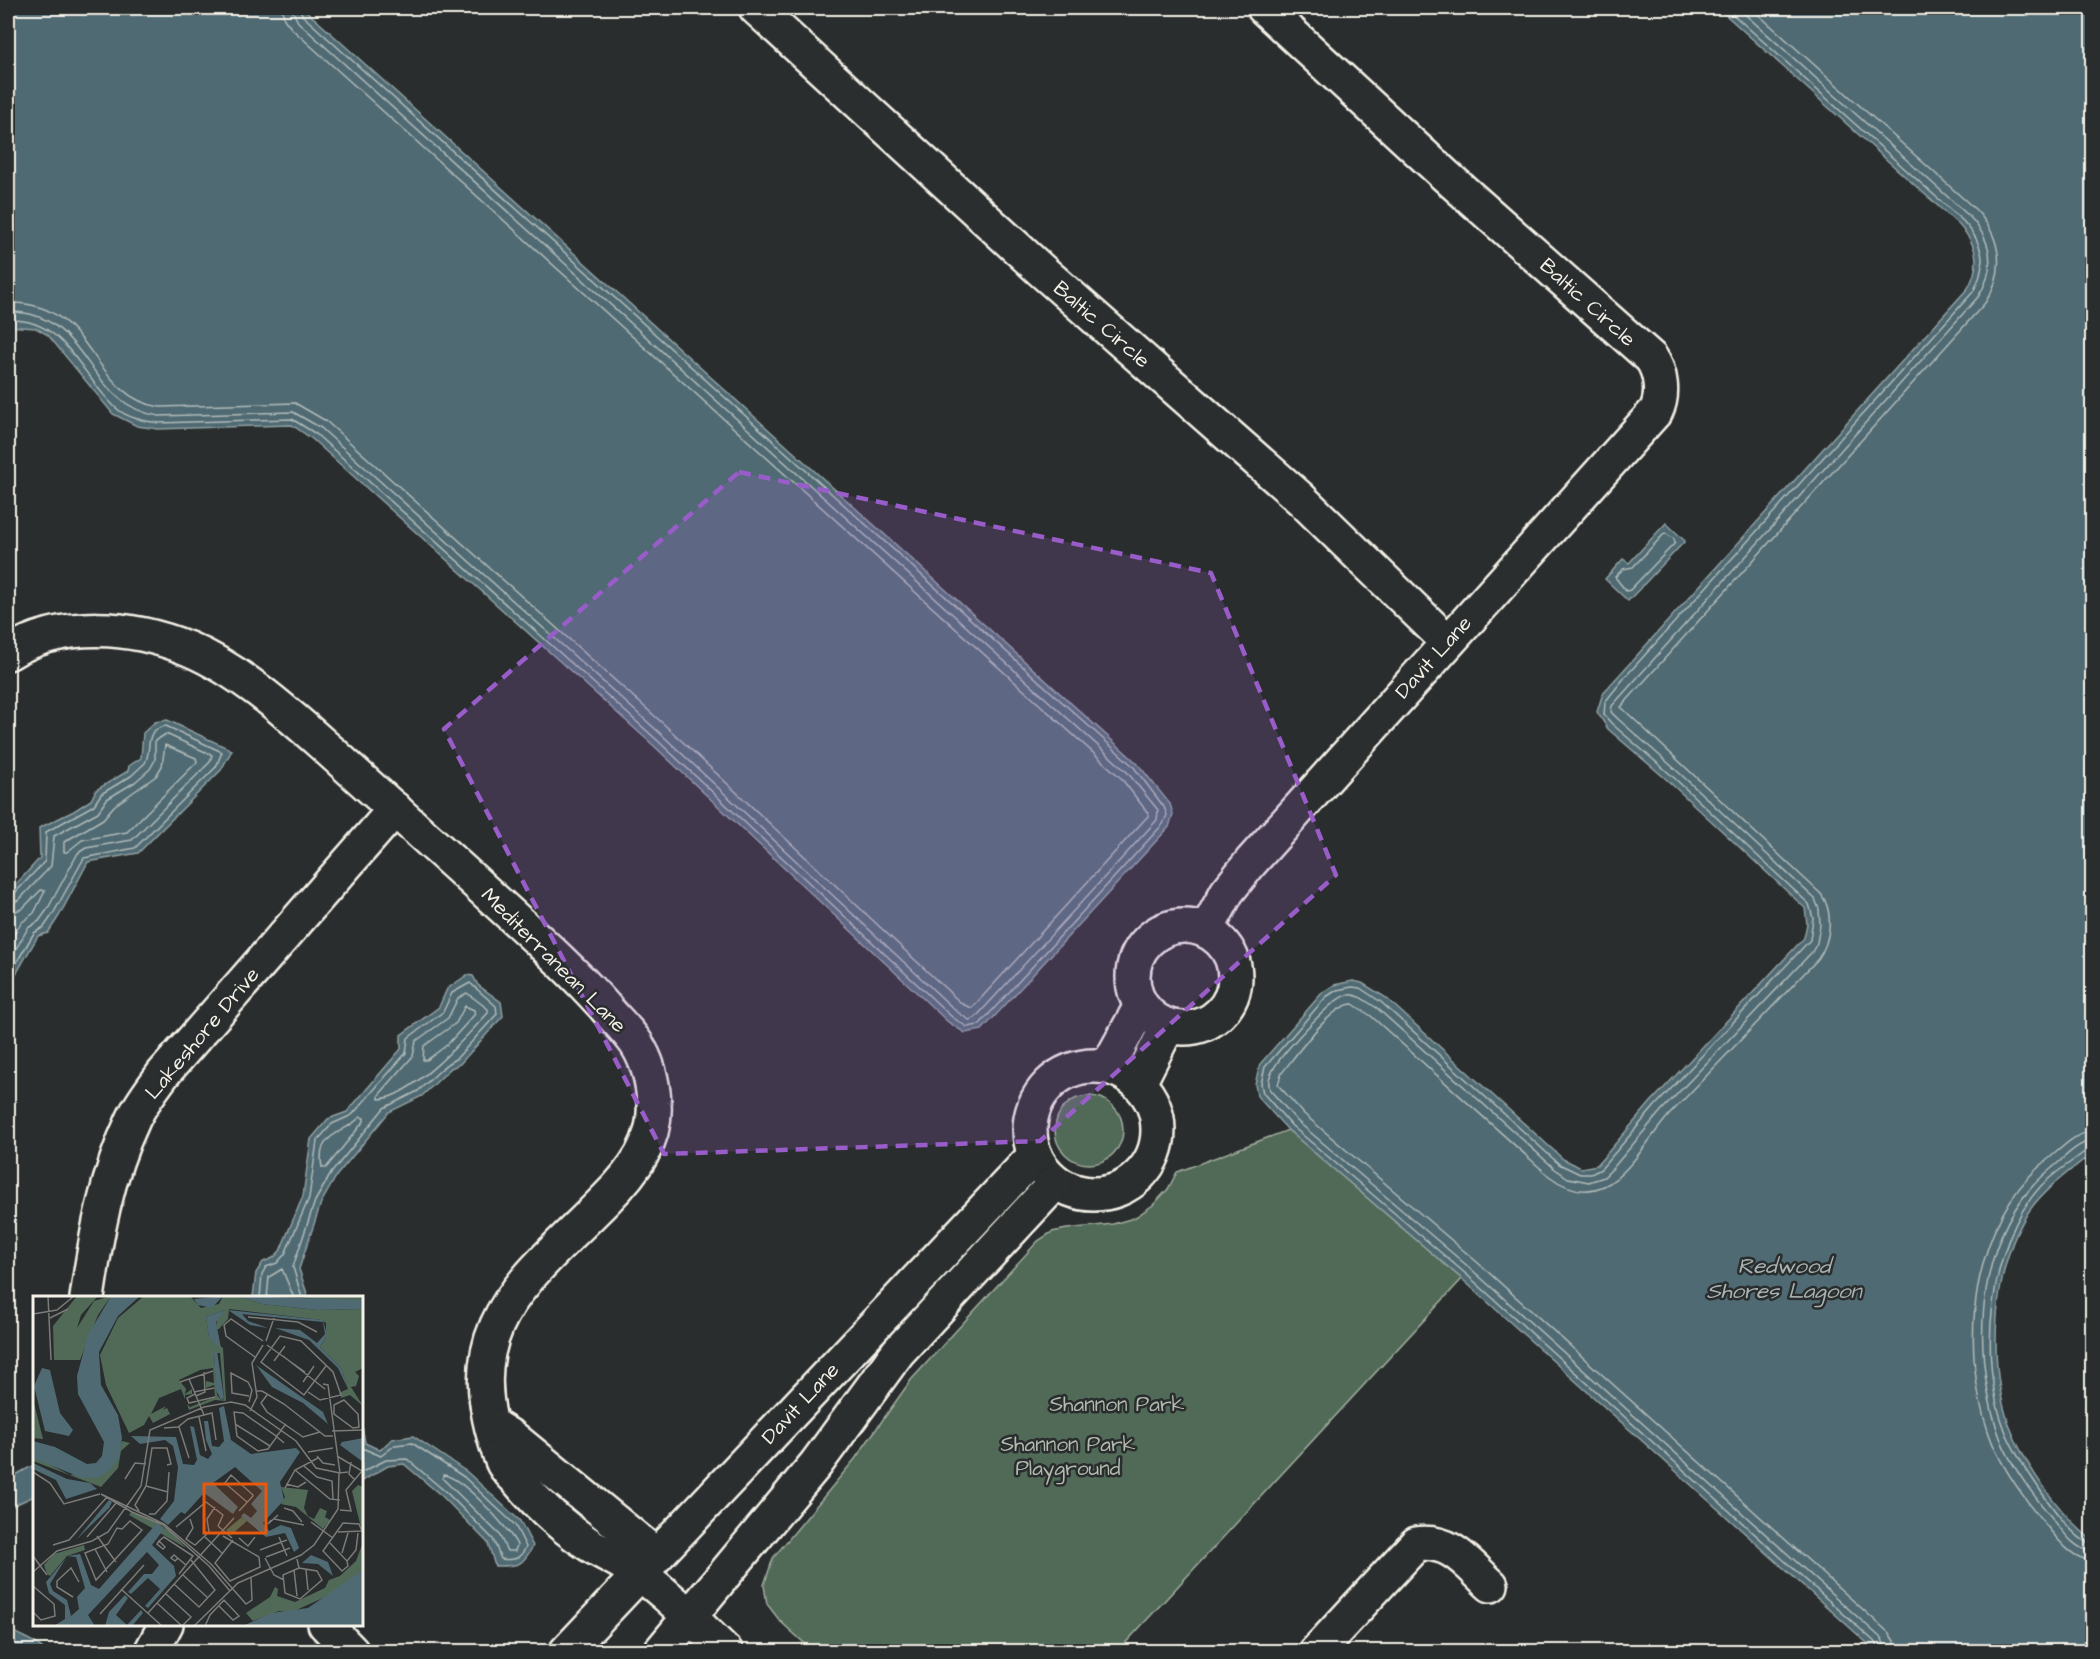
<svg xmlns="http://www.w3.org/2000/svg" width="2100" height="1659" font-family="'Architects Daughter',sans-serif">
	<rect width="100%" height="100%" fill="#2a2d2e"/>
	<filter id="ink" filterUnits="userSpaceOnUse"><feTurbulence type="fractalNoise" baseFrequency=".0167" numOctaves="2"/><feDisplacementMap in="SourceGraphic" scale="12" xChannelSelector="R" yChannelSelector="G"/><feConvolveMatrix kernelMatrix="1 2 1 2 8 2 1 2 1" color-interpolation-filters="sRGB"/></filter>
	<g filter="url(#ink)">
		<g fill="#516a58" stroke="#a2aea0" stroke-width="1.5">
			<circle cx="1089" cy="1130" r="34"/>
			<path d="M1288,1130l174,149 -344,372h-305l-33,-30 -13,-17 -3,-19 9,-27 82,-99 56,-79 127,-139 14,-9 15,-3 46,-5 21,-6 19,-13 15,-16 9,-17z"/>
		</g>
		<g fill="#4f6a73" stroke="#91a0a2" stroke-width="1.5">
			<path d="M8,8h295l834,755 33,41 3,10 -4,13 -187,203 -17,3 -17,-11 -295,-277 -341,-306 -20,-14 -134,4 -21,-3 -24,-12 -65,-79 -12,-7 -28,-2z"/>
			<path d="M1718,8h374v1145c-22,18 -46,34 -63,58 -37,56 -42,153 -19,216 14,37 51,89 82,113v111h-216l-414,-372 -174,-149 -31,-34 -2,-12 5,-20 62,-71 12,-8 19,-4 9,2 23,14 178,162 18,9 16,-3 54,-63 153,-164 3,-14 -2,-16 -139,-129 -58,-50 -11,-17 6,-19 18,-20 347,-385c13,-24 10,-43 -9,-63z"/>
			<path d="M1666,523l19,18 -57,60 -23,-22 18,-20 6,4z"/>
			<path d="M167,720l65,30 -11,20 -83,83 -50,9 -29,54 -11,17 -10,3 -30,52v-95l32,-35 -1,-30 35,-17 17,-11 5,-10 32,-19 1,-5 12,-8 2,-25 12,-11z"/>
			<path d="M467,975l6,1 5,9 23,17 2,14 -43,48 -9,4 -29,28 -33,16 -52,63 -16,28 -22,66 9,28h-55l3,-24 7,-11 10,-4 7,-7 23,-55 8,-57 17,-20 19,-7 54,-63v-14l38,-28 8,-18z"/>
			<path d="M362,1425l3,18 15,7 12,-11 21,-3 54,36 53,49 13,25c-11,21 -15,20 -38,20l-7,-23 -45,-46 -39,-33 -16,2 -26,15z"/>
			<path d="M34,1465v31l-26,12v-29z"/>
			<path d="M8,1628c13,10 26,11 37,23h-37z"/>
		</g>
		<g fill="none" stroke-linecap="round" stroke-linejoin="round">
			<g stroke="#b2bbb9" stroke-width="1.5">
				<path d="M1726,8l237,213c21,22 25,44 10,71l-348,385 -20,25 -1,13 8,9 58,50 139,130 4,14 -3,22 -155,166 -54,63 -10,5h-11l-21,-10 -178,-162 -21,-14 -8,-1 -15,3 -11,7 -61,70 -4,17 2,9 29,33 174,148 411,370 2,8"/>
				<path d="M1738,8l231,208c23,24 28,51 9,81l-366,409 -1,6 7,7 57,50 140,130 4,10 1,16 -3,18 -5,9 -151,159 -48,57 -9,9 -15,5 -21,-4 -13,-9 -178,-161c-9,-5 -19,-15 -30,-13 -15,3 -69,62 -75,77 -3,5 -4,12 -2,18l27,31 174,148 411,370 5,13"/>
				<path d="M1751,8l224,201c26,27 32,61 10,94l-364,404 200,187c13,18 10,47 -3,65 -49,52 -100,104 -149,156 -18,20 -41,61 -65,71 -20,9 -38,3 -55,-10l-178,-160 -18,-12c-22,0 -58,53 -72,70l-3,11 26,29 173,148 411,370 6,9 2,11"/>
				<path d="M8,303c87,-3 81,94 152,104l135,-4 31,18 342,307 294,276 10,4 176,-192v-3l-27,-35 -829,-749 -8,-10 -2,-11"/>
				<path d="M8,312c80,-3 76,93 151,104l134,-4 28,16 341,307 294,276 13,9 6,-2 182,-198 1,-10 -31,-38 -829,-750 -7,-14"/>
				<path d="M8,320c57,-3 71,54 108,88 11,10 28,13 43,15l133,-4 24,15 341,306 295,277 15,10 12,-2 184,-201 4,-9 -3,-8 -31,-41 -830,-750 -4,-8"/>
				<path d="M1665,533l9,6 1,4 -45,47 -4,1 -11,-14 8,-8 10,-2z"/>
				<path d="M165,745l31,13 1,4 -70,70 -45,8 -15,12h-3v-10l39,-23 11,-13 42,-30 6,-10z"/>
				<path d="M8,896l6,-2 31,-33 1,-29 48,-27 7,-11 30,-18 14,-13c8,-15 -3,-33 21,-37l56,26 -6,15 -81,81 -51,10 -31,56 -9,13 -10,6 -26,44"/>
				<path d="M8,904l11,-4 32,-34 3,-30 44,-24 9,-13 28,-17 15,-13 5,-9v-19l11,-7 46,21 -2,7 -78,78 -46,8 -8,5 -31,57 -8,11 -11,7 -20,35"/>
				<path d="M8,913l14,-4 19,-19 4,1 -11,22 -13,10 -13,22"/>
				<path d="M467,993l21,16v4c-22,24 -77,85 -109,86v-4l34,-39 3,-15 32,-23 10,-20z"/>
				<path d="M465,1006l9,4 1,4 -28,31 -20,15h-4l1,-14 32,-23z"/>
				<path d="M360,1117l4,1v3l-38,47h-4c-7,-36 23,-34 38,-51z"/>
				<path d="M2092,1132c-17,0 -32,18 -45,28 -76,61 -89,185 -58,274 10,30 32,60 52,85 14,16 29,41 51,41"/>
				<path d="M2092,1141c-14,1 -29,18 -40,27 -75,60 -82,175 -55,261 9,30 32,61 52,85 11,13 25,37 43,37"/>
				<path d="M2092,1148l-5,2c-15,12 -34,23 -47,37 -51,56 -63,174 -35,243 9,23 24,43 37,63 9,13 35,49 50,51"/>
				<path d="M260,1298l2,-24 4,-7 11,-4 8,-9 24,-56 8,-57 15,-17 20,-9 54,-62 2,-15 35,-26 9,-19 18,-10 26,23 1,8 -40,44 -10,6 -29,27 -34,17 -52,64 -17,29 -22,66 9,31"/>
				<path d="M267,1298l2,-21 13,-8 12,29"/>
				<path d="M362,1448l19,8 14,-11 17,-2 52,34 51,48 11,22c-6,12 -12,14 -25,12l-8,-20 -46,-46 -40,-34 -21,1 -24,12"/>
				<path d="M443,1475c18,1 66,53 74,70l-2,6h-8l-8,-17 -56,-55z"/>
			</g>
			<g stroke="#f4f1e8" stroke-width="38">
				<g id="street">
					<path d="M756,8l285,262 260,229 146,142"/>
					<path d="M8,653c54,-33 123,-28 181,-4 52,22 98,64 140,101 49,44 97,88 146,132 44,41 90,80 130,125 10,12 22,23 31,36 11,17 17,39 18,60 3,38 -21,69 -47,95 -84,86 -154,127 -106,260 3,10 12,17 19,25 20,24 44,45 70,62 16,10 33,17 48,28 31,22 60,52 88,79"/>
					<circle cx="1184" cy="977" r="51"/>
					<path d="M1206,931l21,-39 24,-30 405,-451c8,-16 5,-39 -5,-53l-205,-182 -182,-168"/>
					<path d="M1108,1066l33,-60"/>
					<path d="M1139,1083l29,-57"/>
					<path d="M87,1298c9,-62 19,-121 46,-178 7,-16 20,-32 30,-46l232,-265"/>
					<path d="M492,1425l21,13 143,117"/>
					<path d="M325,1624l27,28"/>
					<path d="M151,1652l15,-28"/>
					<path d="M1316,1652l100,-108c35,-5 51,19 75,41"/>
				</g>
			</g>
			<g stroke="#f4f1e8" stroke-width="38">
				<g id="secondary">
					<circle cx="1094" cy="1130" r="64"/>
					<path d="M566,1652l469,-497"/>
					<path d="M660,1652l156,-188 82,-112 158,-170"/>
				</g>
			</g>
			<use href="#street" stroke="#2a2d2e" stroke-width="33"/>
			<use href="#secondary" stroke="#2a2d2e" stroke-width="33"/>
		</g>
	</g>
	<path fill="#995dc9" fill-opacity="0.2" stroke="#995dc9" stroke-width="4.5" stroke-dasharray="12 8" stroke-linejoin="round" d="M739,472l472,101 125,302 -296,266 -376,13 -220,-425z"/>
	<g text-anchor="middle" stroke-width="5" stroke-linejoin="round" paint-order="stroke">
		<g font-size="21" fill="#f4f1e8" stroke="#2a2d2e">
			<text transform="translate(1588 302) rotate(42)" y="7">Baltic Circle</text>
			<text transform="translate(1102 324) rotate(41)" y="7">Baltic Circle</text>
			<text transform="translate(1433 657) rotate(-48)" y="7">Davit Lane</text>
			<text transform="translate(554 960) rotate(45)" y="7">Mediterranean Lane</text>
			<text transform="translate(202 1033) rotate(-50)" y="7">Lakeshore Drive</text>
			<text transform="translate(800 1403) rotate(-47)" y="7">Davit Lane</text>
		</g>
		<g font-size="21" fill="#b3bbae" stroke="#2a2d2e">
			<text x="1117" y="1411">Shannon Park</text>
			<text x="1068" y="1451">Shannon Park<tspan x="1068" dy="24">Playground</tspan></text>
		</g>
		<g font-size="22" font-style="italic" fill="#aab4b3" stroke="#2a2d2e">
			<text x="1784" y="1273">Redwood<tspan x="1784" dy="25">Shores Lagoon</tspan></text>
		</g>
	</g>
	<g transform="translate(33 1296)">
		<rect width="330" height="330" fill="#2a2d2e"/>
		<path d="M44,0h21l-17,19 -4,13 17,-27 17,-5 -13,19 -18,45h-26l-1,-34zM111,0h46l11,12 18,-4 4,-8h15l24,8 55,6 46,-1v59l-8,4 4,4 -3,10 -5,1 12,19 -13,-11 -9,3v-6l7,-3 -7,-21 -21,-21 6,-10v-14l-4,-3 -93,-11 -1,10 -9,10h-3l1,-10 8,-9 -19,7 3,20 14,11 3,53 -11,-1 -26,10 -2,-6 3,3 25,-10 -1,-12 -8,3v-7l8,2 -1,-15 -13,2 -21,10 7,9 -1,5 7,-5v5l-7,1v4l-4,-10 -22,9 -8,16 15,-8 -3,4 4,-2 3,6 -17,9 -4,-7 -5,9 -15,8 -23,-48 -6,-30 18,-37zM181,57h6l4,46 -3,1 -4,-5zM261,0h69v4l-35,1zM0,103l10,40 -10,-1zM89,145l8,2 -9,8 -3,17 -17,19 -68,-26v-3l6,1 31,16 42,-8zM325,189l5,2v49l-11,-45zM248,191l27,3 -4,18 4,8 6,3 6,-11 7,3 -2,6 5,3 -7,9 -27,-22 -15,-3 4,-7zM98,216l20,7 20,13 15,16 -26,-15 4,-5h-12l-23,-13zM209,221l5,4 -16,14 -5,-5zM330,246v28l-27,22 -44,20 -13,-1 -26,10 -7,-8 24,-16 5,-10 3,2 -1,7 18,6 30,-14 4,-8 11,-4 16,-15zM51,249l1,5 -18,6 -17,20 -3,-2 -3,-9 10,-11z" fill="#516a58" fill-rule="evenodd"/>
		<path d="M78,0h29l-22,20 -19,36 2,33 17,30 4,23 -3,19 -9,13 -11,7 -17,1 -49,-20v-17l22,6 32,17 9,-1 6,-7 2,-14 -26,-48 -1,-18 11,-41zM190,0l-11,12 -14,-3 -4,-6zM205,0l125,4v9l-46,1 -55,-6zM192,14l-9,12 5,26 -12,-10 -3,-21zM195,14l95,10 4,15 -7,12 21,21 7,21 -10,-21 -29,-28 -34,-12 25,2 17,13 8,-9 -2,-12 -81,-8 6,7 20,7 -18,-3zM184,55l7,47 -3,2 -5,-10 -2,-37zM223,69l67,47 5,12 -25,-21 -31,-16zM9,72l8,2 10,43 13,17 -4,6 -24,-5 -11,-45zM191,110l7,34 20,14 45,-6 4,4 -20,30 4,18 -21,23 6,8 12,-6 10,3 8,20 -5,4 -9,-19 -19,4 -25,-21 3,-3 7,5 6,-7 -6,-7 11,-13 -27,-24 -22,16 25,24 -5,7 -29,-21 -19,21 -4,-2 -13,13 -8,-6 14,-18 4,-34 -5,-21 -8,-6 -25,4 -9,-8 45,1 7,27 11,1 3,-5 -7,-34 4,1 6,28 8,4 4,-5 -6,-14 -2,-19h4l4,25 7,1 5,-6 -5,-33zM330,142v24l-23,-17 2,-3zM0,167l34,16 23,4 7,6 -31,10 -10,-19 -23,-11zM76,204l3,2 -3,6 -33,32zM124,227l7,6 -12,16 22,21 2,10 -28,32 -3,-2 15,-17 -12,-11 -17,16 -3,-2 16,-18h8l7,-9 -12,-13 -59,63 7,11h-41l11,-7v-14l-16,-12 -3,-11 20,-24 -16,26 3,7 14,9 4,16 8,-7 -2,-12 8,-9 -9,-31 -9,-1 13,-2 11,31 8,4zM278,259l17,7 5,14 -15,-12 -16,-1zM330,274v56h-120l28,-13 37,-5zM92,299l3,3 -12,17 11,10 14,-15 2,3 -11,13h-27l4,-14z" fill="#4f6a73"/>
		<path fill="none" stroke="#7b7b78" stroke-width="1.5" d="M15,0l3,64M0,18l24,-4 17,-14M215,21l50,5 19,10M17,22l18,-9M233,45l8,-23M234,49l38,27M250,60l42,33M222,61l-29,-21 -2,-11 7,-6 32,22M241,65l11,-15M156,83l15,36M147,86l33,-11M270,86l11,-16M290,88l5,1 12,88 8,-1M223,95h6l22,13 41,32h8M161,96l20,-4M275,96l12,8 21,-5 -8,-23 -32,-31 -21,-5 -19,26 43,33 22,-29M162,98l-8,4 2,5 26,-6M234,99l-6,8 6,9 36,25 17,-5M163,100l9,-4 -1,-20M311,104l14,14 1,13 -6,1 -19,-14v-9zM216,106l3,-12 -4,-8 -17,-9 1,20 17,3M217,115l7,-14 -5,-34 11,-18M166,121l7,34M202,128l35,22M146,131l10,31M131,132l14,-1 10,-8 24,-6 4,27M299,135l31,-1M251,147l-1,-1 -6,-5h-1v-1l-33,-23 -9,-1 3,24 21,15 10,-2 2,-3 6,-8v-1l4,-5 1,-1v-1l5,-6M275,156l25,-4M284,160l6,7 12,2M304,160l25,15 -16,19 5,21 -11,-1M318,166l-2,12 6,6M271,170l13,11 15,4 1,18M262,174l35,29 10,1M0,176l17,11 14,21 36,-10M92,183l10,-16 11,1M253,188l12,3 8,-5M113,190l22,6M252,192l10,-18 23,-12M251,212l9,3 9,11M106,215l-4,-6 11,-19 6,-38h15l4,16 -4,1M206,215l14,-15v-1l-22,-20 -6,8 22,19M116,218h6l12,-13 2,-29M157,223l3,9 -7,11 9,6 14,-13 -2,-13 8,-12M241,223l30,6M238,224l-3,4 10,-9M97,225l12,9 -46,50 -11,-27 23,-9 9,-16 5,1zM278,226l22,16M185,230l14,12M143,231l30,-25 17,13 -5,11M64,240l19,26M190,240l36,21M54,241l30,-35M172,241l18,17M246,241l8,19M206,242l9,8 7,-9M200,244l-18,23 15,18 30,-14 -1,-10M126,245l5,-4 29,19 -14,18M126,245l6,6 -2,2 -6,-5zM297,247l17,18 1,5 -6,5 -19,-20 20,-28 16,1 3,7 -24,1M20,249l16,-5 38,-43M62,253l12,23M227,254l27,-10M309,257l6,-20M0,260l14,19M233,261l24,-9M145,262l-3,3 -4,-3 3,-3 12,10M232,262l9,17 10,5M264,263l2,9 18,3 5,9 -22,19 -15,-6 -2,-18 16,-7M314,265l9,-11 2,-17M261,274l3,26M273,274l2,20M0,276l24,-21 35,-10 16,-9 33,-46 9,-56 54,-23 27,-5 14,3 51,36 20,27 24,5M150,279l25,23M141,288l25,23 16,-17 -24,-30M0,290l21,18 1,12 -14,4 -8,-8M88,293l41,37M197,295l-21,-25 -46,-41 -31,-13 -31,-18 63,30 47,40 35,40 6,-4 -1,-22M133,298l25,23 -9,9M40,301l-16,-10v-6l14,-13 8,14M124,307l25,23M115,317l86,-95M67,318l44,-49M161,330l44,-43 63,-28 13,-10 24,-36 1,-37M172,330l5,-11 14,-15 15,16 -6,4 -14,-14"/>
		<path fill="#e8590c" fill-opacity="0.15" stroke="#e8590c" stroke-width="3" d="M171,188h62v49h-62z"/>
		<rect width="330" height="330" fill="none" stroke="#f4f1e8" stroke-width="3"/>
	</g>
	<rect width="2100" height="1659" fill="none" stroke="#2a2d2e" stroke-width="30"/>
	<rect x="15" y="15" width="2070" height="1629" fill="none" stroke="#f4f1e8" stroke-width="2" filter="url(#ink)"/>
</svg>
